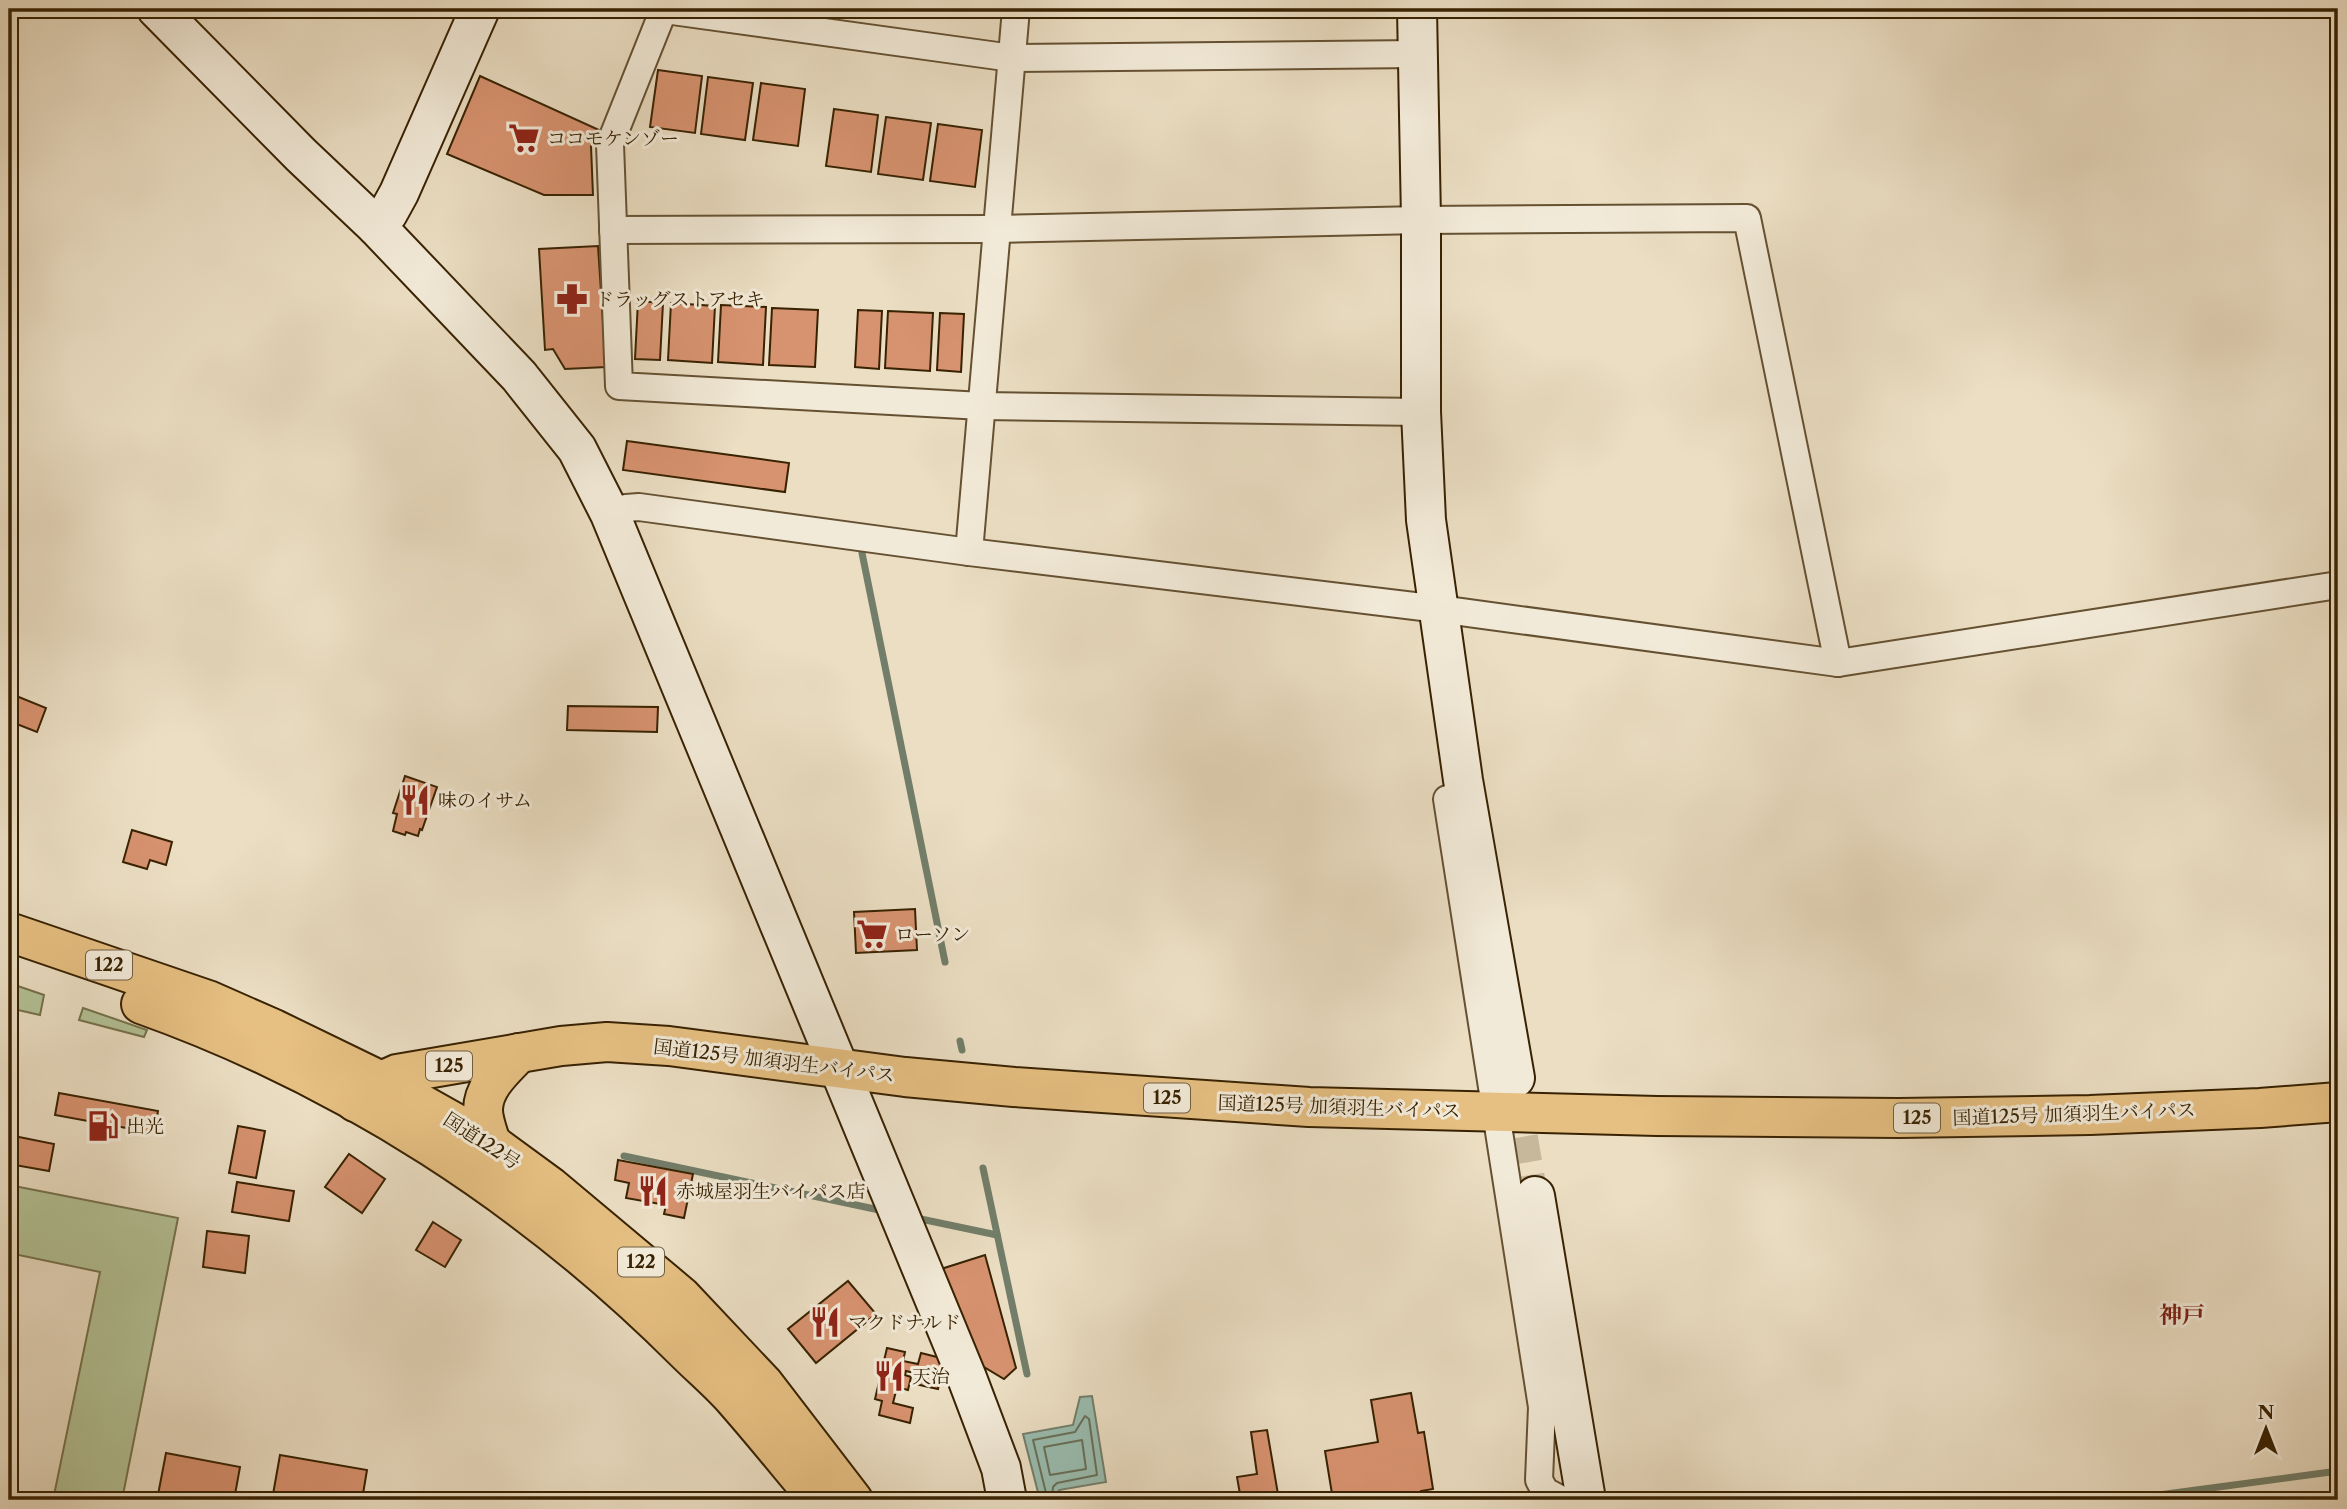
<svg xmlns="http://www.w3.org/2000/svg" width="2347" height="1509" font-family="'Libre Caslon Text','Noto Serif JP',serif">
	<style>
		.green { fill: #b3c296; stroke: #76724c; stroke-width: 2 }
		.water { fill: #99bcaf; stroke: #727e6a; stroke-width: 2 }
		.lines { fill: none; stroke-linecap: round; stroke-linejoin: round }
		.shore { stroke: #686f58; stroke-width: 2 }
		.stream { stroke: #727e6a; stroke-width: 7 }
		.building { fill: #d7926f; stroke: #382202; stroke-width: 2 }
		.street-tunnel { stroke: #c7b89c; stroke-width: 26; stroke-dasharray: 26 13; stroke-linecap: butt }
		.street-casing { stroke: #655132; stroke-width: 30 }
		.secondary-casing { stroke: #382202; stroke-width: 42 }
		.highway-casing { stroke: #382202; stroke-width: 42 }
		.street { stroke: #f2ead8; stroke-width: 26 }
		.secondary { stroke: #f2ead8; stroke-width: 38 }
		.highway { stroke: #e6bf82; stroke-width: 38 }
		.labels { text-anchor: middle; dominant-baseline: central; stroke-width: 6; stroke-linejoin: round; paint-order: stroke }
		.shield { fill: #f2ead8; stroke: #705e42; stroke-width: 2 }
		.shield-label { font-size: 18px; font-weight: bold; fill: #382202 }
		.poi-label { font-size: 19px; fill: #382202; stroke: #f2ead8; text-anchor: start }
		.street-label { font-size: 19px; fill: #382202; stroke: #f2ead8 }
		.quarter-label { font-size: 23px; font-weight: bold; fill: #7a1f14; stroke: #f2ead8 }
	</style>
	<rect width="100%" height="100%" fill="#ebdec3"/>
	<filter id="stains"><feTurbulence type="fractalNoise" baseFrequency=".00286" numOctaves="4"/><feColorMatrix values="0 0 0 0 .2 0 0 0 0 .09 0 0 0 0 .02 0 0 0 .5 -.17"/></filter>
	<radialGradient id="worn" r=".72"><stop offset=".6" stop-color="#630" stop-opacity="0"/><stop offset="1" stop-color="#630" stop-opacity=".3"/></radialGradient>
	<g class="green">
		<path d="M9 983 44 995 40 1015 9 1008Z"/>
		<path d="M83 1008 147 1030 144 1037 79 1020Z"/>
		<path d="M9 1185 178 1218 122 1500H53L100 1272 9 1253Z"/>
	</g>
	<path class="water" d="M1092 1396 1106 1482 1059 1490 1060 1500H1040L1023 1434 1073 1425 1080 1397Z"/>
	<g class="lines">
		<g class="shore">
			<path d="M1085 1416 1089 1419 1097 1475 1057 1483 1053 1487 1052 1496 1047 1497 1033 1440 1075 1432Z"/>
			<path d="M1082 1440 1086 1469 1050 1475 1044 1447Z"/>
		</g>
		<g class="stream">
			<path d="M862 553 945 962"/>
			<path d="M960 1041 962 1050"/>
			<path d="M624 1156 884 1211"/>
			<path d="M983 1168 1027 1374"/>
			<path d="M916 1218 997 1235"/>
			<path d="M2121 1500 2338 1471"/>
		</g>
	</g>
	<g class="building">
		<path d="M658 70 702 76 695 133 650 127Z"/>
		<path d="M480 76 599 130 591 146 593 195H544L447 154Z"/>
		<path d="M708 77 753 83 745 140 701 134Z"/>
		<path d="M761 83 805 89 798 146 753 140Z"/>
		<path d="M834 109 878 115 871 172 826 166Z"/>
		<path d="M886 117 931 123 923 180 878 174Z"/>
		<path d="M938 124 982 130 975 187 930 181Z"/>
		<path d="M598 246 606 367 565 369 553 349 545 350 539 249Z"/>
		<path d="M638 301 663 303 660 360 635 359Z"/>
		<path d="M671 303 715 306 712 363 668 360Z"/>
		<path d="M721 305 766 307 763 365 718 362Z"/>
		<path d="M772 308 818 310 815 367 769 365Z"/>
		<path d="M858 310 882 311 879 369 855 367Z"/>
		<path d="M888 311 933 313 930 371 885 368Z"/>
		<path d="M940 313 964 314 961 372 937 370Z"/>
		<path d="M627 441 789 463 785 492 623 470Z"/>
		<path d="M9 693 46 708 37 732 9 721Z"/>
		<path d="M568 706 658 707 657 732 567 730Z"/>
		<path d="M405 776 437 787 422 830 420 829 418 836 406 832 405 835 393 831 397 814 393 813Z"/>
		<path d="M132 830 172 842 166 865 150 860 147 869 123 862Z"/>
		<path d="M915 909 917 950 856 953 854 912Z"/>
		<path d="M59 1093 158 1111 154 1133 55 1115Z"/>
		<path d="M238 1126 265 1131 256 1178 229 1173Z"/>
		<path d="M9 1135 54 1144 49 1171 9 1164Z"/>
		<path d="M349 1154 385 1179 362 1213 325 1187Z"/>
		<path d="M618 1160 693 1174 684 1218 664 1214 666 1205 626 1198 629 1183 615 1180Z"/>
		<path d="M237 1182 294 1191 289 1221 232 1212Z"/>
		<path d="M433 1222 461 1240 445 1267 416 1250Z"/>
		<path d="M207 1231 249 1236 245 1273 203 1267Z"/>
		<path d="M985 1255 1016 1368 1004 1379 974 1361 938 1270Z"/>
		<path d="M848 1281 876 1314 816 1363 788 1329Z"/>
		<path d="M887 1348 905 1352 903 1361 918 1364 921 1353 945 1359 938 1389 915 1384 918 1374 906 1371 905 1375 911 1377 908 1390 897 1387 893 1403 913 1408 910 1423 879 1415 882 1401 875 1399Z"/>
		<path d="M1411 1393 1418 1433 1424 1432 1433 1489 1421 1491 1423 1500H1333L1325 1451 1378 1442 1371 1400Z"/>
		<path d="M1267 1430 1279 1500H1241L1237 1477 1257 1474 1251 1432Z"/>
		<path d="M166 1453 240 1467 234 1500H157Z"/>
		<path d="M280 1455 367 1470 362 1500H272Z"/>
	</g>
	<g class="lines">
		<path class="street-tunnel" d="M1518 1098 1535 1196"/>
		<defs>
			<g id="street">
				<path d="M658 9 1012 58 1418 54"/>
				<path d="M664 9 610 144 619 386 982 406 1421 412"/>
				<path d="M613 230 997 229 1421 220 1747 218 1838 663"/>
				<path d="M610 514 626 508 639 507 969 552 1439 609 1838 663 2338 585"/>
				<path d="M969 552 1016 9"/>
				<path d="M1447 799 1542 1407 1539 1480 1545 1491 1562 1500"/>
			</g>
			<g id="secondary">
				<path d="M157 9 301 155 376 226 519 376 577 449 610 514 967 1378 1001 1468 1007 1500"/>
				<path d="M1417 9 1421 220V412L1426 520 1463 780 1515 1078"/>
				<path d="M376 226 388 213 399 193 480 9"/>
				<path d="M1535 1196 1586 1500"/>
			</g>
			<g id="highway">
				<path d="M9 932 208 1000 274 1029 379 1080 491 1143 551 1187 681 1296 764 1384 853 1500"/>
				<path d="M141 1004C344 1076 532 1198 685 1351 701 1367 719 1382 734 1399 763 1432 791 1467 819 1500"/>
				<path d="M355 1102 370 1086 397 1074 561 1046 607 1042 669 1046 905 1077 1014 1087 1309 1107 1657 1116 1899 1118 2090 1115 2260 1108 2338 1102"/>
				<path d="M491 1143C488 1133 483 1120 483 1110 483 1086 505 1068 519 1053"/>
			</g>
		</defs>
		<use href="#street" class="street-casing"/>
		<use href="#secondary" class="secondary-casing"/>
		<use href="#highway" class="highway-casing"/>
		<use href="#street" class="street"/>
		<use href="#secondary" class="secondary"/>
		<use href="#highway" class="highway"/>
	</g>
	<defs>
		<symbol id="supermarket-bare" viewBox="-9 -9 18 18"><path d="M-6-5.5h2.5l.6 2H6L4.5 2H-2.5L-4.4-4H-6ZM-1.5 3.2a1.3 1.3 0 1 0 .1 0ZM3 3.2a1.3 1.3 0 1 0 .1 0Z" fill="#8f2418" stroke="#f2ead8" stroke-width="2.5" paint-order="stroke"/></symbol>
		<symbol id="pharmacy-bare" viewBox="-9 -9 18 18"><path d="M-2-6h4v4h4v4h-4v4h-4v-4h-4v-4h4Z" fill="#8f2418" stroke="#f2ead8" stroke-width="2.5" paint-order="stroke"/></symbol>
		<symbol id="restaurant-bare" viewBox="-9 -9 18 18"><path d="M-5-6h1v4h1v-4h1v4h1v-4h1v5L-1.5 .5V6h-2V.5L-5-1ZM5-6V6H3V1.5H1.5Q1.5-4 5-6Z" fill="#8f2418" stroke="#f2ead8" stroke-width="2.5" paint-order="stroke"/></symbol>
		<symbol id="fuel-bare" viewBox="-9 -9 18 18"><path d="M-5.5-6h7V0h2V4h1.3V-2.5L3-4.5l.8-.8L6-3V5H2.5V1h-1V6h-7ZM-4.2-4.7v3.2H.2V-4.7Z" fill="#8f2418" stroke="#f2ead8" stroke-width="2.5" paint-order="stroke"/></symbol>
	</defs>
	<g fill-rule="evenodd">
		<use href="#supermarket-bare" x="502" y="116" width="44" height="44"/>
		<use href="#pharmacy-bare" x="550" y="277" width="44" height="44"/>
		<use href="#restaurant-bare" x="393" y="778" width="44" height="44"/>
		<use href="#supermarket-bare" x="850" y="912" width="44" height="44"/>
		<use href="#fuel-bare" x="81" y="1104" width="44" height="44"/>
		<use href="#restaurant-bare" x="631" y="1169" width="44" height="44"/>
		<use href="#restaurant-bare" x="803" y="1300" width="44" height="44"/>
		<use href="#restaurant-bare" x="867" y="1354" width="44" height="44"/>
	</g>
	<g class="labels">
		<g class="shield">
			<rect x="86" y="950.5" width="46" height="29" rx="5"/>
			<rect x="426" y="1051.5" width="46" height="29" rx="5"/>
			<rect x="1144" y="1083.5" width="46" height="29" rx="5"/>
			<rect x="1894" y="1103.5" width="46" height="29" rx="5"/>
			<rect x="618" y="1247.5" width="46" height="29" rx="5"/>
		</g>
		<g class="shield-label">
			<text x="109" y="965">122</text>
			<text x="449" y="1066">125</text>
			<text x="1167" y="1098">125</text>
			<text x="1917" y="1118">125</text>
			<text x="641" y="1262">122</text>
		</g>
		<g class="poi-label">
			<text x="547" y="138">ココモケンゾー</text>
			<text x="595" y="299">ドラッグストアセキ</text>
			<text x="438" y="800">味のイサム</text>
			<text x="895" y="934">ローソン</text>
			<text x="126" y="1126">出光</text>
			<text x="676" y="1191">赤城屋羽生バイパス店</text>
			<text x="848" y="1322">マクドナルド</text>
			<text x="912" y="1376">天治</text>
		</g>
		<g class="street-label">
			<text transform="translate(774 1061) rotate(7)">国道125号 加須羽生バイパス</text>
			<text transform="translate(1339 1107) rotate(2)">国道125号 加須羽生バイパス</text>
			<text transform="translate(2074 1114) rotate(-2)">国道125号 加須羽生バイパス</text>
			<text transform="translate(482 1141) rotate(33)">国道122号</text>
		</g>
		<g class="quarter-label">
			<text x="2182" y="1315">神戸</text>
		</g>
	</g>
	<rect width="2347" height="1509" fill="none" stroke="#ebdec3" stroke-width="35"/>
	<rect x="10" y="10" width="2326" height="1488" fill="none" stroke="#382202" stroke-width="3.5"/>
	<rect x="18" y="18" width="2312" height="1474" fill="none" stroke="#382202" stroke-width="2"/>
	<g transform="translate(2266 1429)" stroke="#f2ead8" stroke-width="5" paint-order="stroke">
	<path d="M0-5L12 26L0 18L-12 26Z" fill="#382202"/>
	<text y="-10" font-size="19" font-weight="bold" text-anchor="middle" fill="#382202">N</text>
	</g>
	<rect width="100%" height="100%" filter="url(#stains)"/>
	<rect width="100%" height="100%" fill="url(#worn)"/>
</svg>
